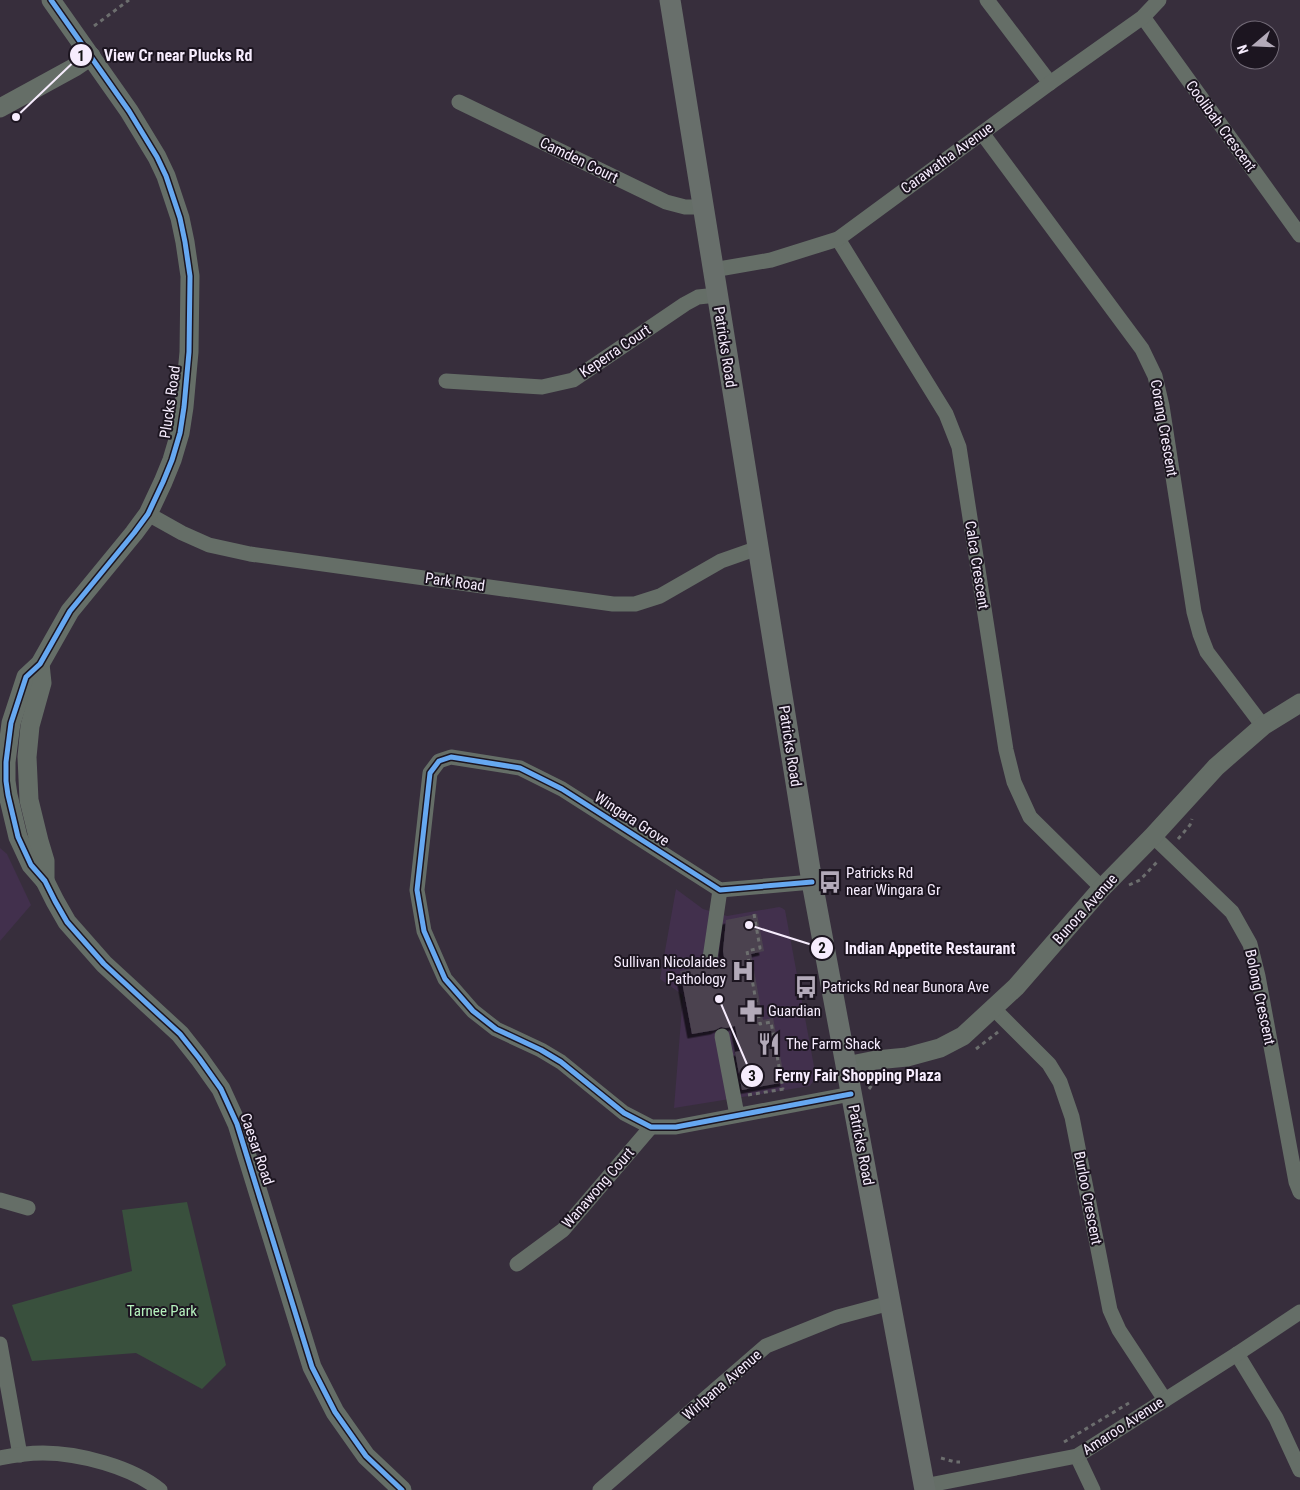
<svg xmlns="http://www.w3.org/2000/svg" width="1300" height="1490" font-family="'Roboto Condensed',sans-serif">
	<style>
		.built { fill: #42304d }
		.park { fill: #39503d }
		.building { fill: #4b4350; filter: url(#shadow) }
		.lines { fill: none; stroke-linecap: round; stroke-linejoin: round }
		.path { stroke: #6c6e6e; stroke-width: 3; stroke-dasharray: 4 4; stroke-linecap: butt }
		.minor { stroke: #656e67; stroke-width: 15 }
		.tertiary { stroke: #656e67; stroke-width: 19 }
		.secondary { stroke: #686f6b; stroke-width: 21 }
		.cycleway-casing { stroke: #1c1520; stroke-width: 8 }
		.cycleway { stroke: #66a8f1; stroke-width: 5 }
		.labels { text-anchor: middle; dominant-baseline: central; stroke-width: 4; stroke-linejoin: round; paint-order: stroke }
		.street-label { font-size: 15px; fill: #f6ecfd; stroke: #1c1520 }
		.poi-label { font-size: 15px; fill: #f6ecfd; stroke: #1c1520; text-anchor: start }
		.park-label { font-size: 15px; fill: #b5f1bd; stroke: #1c1520 }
		.leader { fill: none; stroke: #f6ecfd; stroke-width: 2 }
		.callout-dot { fill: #f6ecfd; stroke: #1c1520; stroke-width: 2 }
		.mark-label { font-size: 15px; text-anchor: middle; font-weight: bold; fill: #111 }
		.callout-label { font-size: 16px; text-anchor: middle; font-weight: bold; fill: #f6ecfd; stroke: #1c1520; stroke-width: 4; stroke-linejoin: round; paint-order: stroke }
	</style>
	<defs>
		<filter id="shadow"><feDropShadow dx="-4.5" dy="4.5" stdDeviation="0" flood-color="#0009"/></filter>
	</defs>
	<rect width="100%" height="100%" fill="#372e3c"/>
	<g class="built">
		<path d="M0 848 7 854 31 905 0 941Z"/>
		<path d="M676 889 703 909 727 916 779 907 782 908 785 910 816 1077 810 1086 674 1108 683 995 660 979Z"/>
	</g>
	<path class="park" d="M187 1202 226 1365 202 1389 136 1353 32 1361 12 1305 132 1271 122 1210Z"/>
	<path class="building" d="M757 914 764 951 751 954 763 1020 773 1018 785 1082 742 1090 735 1052 740 1051 735 1026 726 1028 721 1027 715 1030 692 1034 680 971 706 966 713 967 717 964 725 963 723 951 726 920Z"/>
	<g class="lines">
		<g class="path">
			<path d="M94 26 129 0"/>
			<path d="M1178 839 1190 825 1192 819"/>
			<path d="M1129 885 1140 880 1158 861"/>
			<path d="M754 914 760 948 747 951 760 1024 771 1022 783 1089"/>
			<path d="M976 1049 998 1032"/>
			<path d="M869 1089 877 1078"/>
			<path d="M748 1095 784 1089"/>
			<path d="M1064 1442 1129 1403"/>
			<path d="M941 1458 955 1462H960"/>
		</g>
		<g class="minor">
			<path d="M987 0 1050 83"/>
			<path d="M1143 17 1300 235"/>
			<path d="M459 102 666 202 685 207H704"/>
			<path d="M982 133 1142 349 1155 376 1162 406 1194 612 1200 634 1207 652 1263 726"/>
			<path d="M838 239 946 414 959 447 1006 750 1014 782 1030 817 1102 888"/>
			<path d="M713 270 771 260 838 239 1050 83 1143 17 1159 0"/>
			<path d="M446 381 542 387 573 380 685 304 698 297 717 295"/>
			<path d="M148 514 182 533 209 545 250 554 613 604H635L660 596 721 561 758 548"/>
			<path d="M1153 836 1232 912 1250 944 1258 976 1296 1182 1300 1192"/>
			<path d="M812 882 720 890 562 789 520 768 451 757 439 761 430 773 417 890 424 931 445 979 473 1011 496 1029 541 1050 561 1062 624 1113 651 1127H676L851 1094"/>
			<path d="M710 958 720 890"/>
			<path d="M993 1008 1049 1064 1060 1082 1072 1117 1110 1310 1119 1330 1165 1400"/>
			<path d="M722 1036 737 1115"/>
			<path d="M0 1200 28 1208"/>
			<path d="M517 1264 563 1230 651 1127"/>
			<path d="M0 1344 20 1455"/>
			<path d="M1237 1354 1276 1418 1300 1470"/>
			<path d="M1077 1456 1093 1490"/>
			<path d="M0 1458C14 1455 28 1453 43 1453 79 1453 132 1467 160 1490"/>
			<path d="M924 1486 1077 1456 1237 1354 1300 1312"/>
			<path d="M600 1490 766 1346 838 1317 890 1303"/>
		</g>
		<g class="tertiary">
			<path d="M51 0 129 111 157 157 166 176 180 218 185 242 190 276 189 352 184 407 180 433 172 460 163 482 148 514 134 533 70 611 40 664 26 677 11 723 6 762V781L8 795 18 837 31 865 45 881 55 901 67 922 104 964 180 1034 199 1058 221 1089 237 1124 312 1367 335 1412 366 1456 402 1490"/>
			<path d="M0 108 75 67 91 56"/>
			<path d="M40 664 42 683 30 726 27 757 29 800 39 841 45 861V881"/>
			<path d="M846 1066 876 1060 907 1057 940 1048 963 1036 1016 987 1102 888 1153 836 1216 767 1263 726 1300 703"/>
		</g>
		<path class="secondary" d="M670 0 812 882 925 1490"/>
		<defs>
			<g id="cycleway">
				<path d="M51 0 129 111 157 157 166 176 180 218 185 242 190 276 189 352 184 407 180 433 172 460 163 482 148 514 134 533 70 611 40 664 26 677 11 723 6 762V781L8 795 18 837 31 865 45 881 55 901 67 922 104 964 180 1034 199 1058 221 1089 237 1124 312 1367 335 1412 366 1456 402 1490"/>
				<path d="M812 882 720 890 562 789 520 768 451 757 439 761 430 773 417 890 424 931 445 979 473 1011 496 1029 541 1050 561 1062 624 1113 651 1127H676L851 1094"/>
			</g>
		</defs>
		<use href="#cycleway" class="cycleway-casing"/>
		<use href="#cycleway" class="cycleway"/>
	</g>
	<defs>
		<symbol id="bus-bare" viewBox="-9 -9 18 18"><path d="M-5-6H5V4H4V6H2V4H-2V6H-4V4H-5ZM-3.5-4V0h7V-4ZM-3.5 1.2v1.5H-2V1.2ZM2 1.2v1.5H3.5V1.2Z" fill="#b3aab9" stroke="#1c1520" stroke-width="2.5" paint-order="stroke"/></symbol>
		<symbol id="hospital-bare" viewBox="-9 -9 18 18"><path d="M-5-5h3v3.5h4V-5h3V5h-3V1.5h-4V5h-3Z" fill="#b3aab9" stroke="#1c1520" stroke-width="2.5" paint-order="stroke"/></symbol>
		<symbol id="pharmacy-bare" viewBox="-9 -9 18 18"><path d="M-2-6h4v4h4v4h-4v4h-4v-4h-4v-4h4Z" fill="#b3aab9" stroke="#1c1520" stroke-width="2.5" paint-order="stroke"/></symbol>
		<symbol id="restaurant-bare" viewBox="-9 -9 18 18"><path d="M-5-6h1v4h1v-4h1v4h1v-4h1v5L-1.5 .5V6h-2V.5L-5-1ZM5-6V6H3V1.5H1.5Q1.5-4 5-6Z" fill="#b3aab9" stroke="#1c1520" stroke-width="2.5" paint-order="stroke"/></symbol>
	</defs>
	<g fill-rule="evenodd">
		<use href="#bus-bare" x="814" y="866" width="32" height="32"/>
		<use href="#hospital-bare" x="727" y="955" width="32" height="32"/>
		<use href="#bus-bare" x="790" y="971" width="32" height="32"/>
		<use href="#pharmacy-bare" x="735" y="995" width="32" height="32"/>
		<use href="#restaurant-bare" x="753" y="1028" width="32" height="32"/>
	</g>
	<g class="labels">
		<g class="street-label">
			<text transform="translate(1221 126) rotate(54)">Coolibah Crescent</text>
			<text transform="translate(947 158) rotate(-36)">Carawatha Avenue</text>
			<text transform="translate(579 160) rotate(26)">Camden Court</text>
			<text transform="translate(725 347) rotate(81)">Patricks Road</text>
			<text transform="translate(615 351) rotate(-34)">Keperra Court</text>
			<text transform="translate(170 402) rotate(-82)">Plucks Road</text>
			<text transform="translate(1164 428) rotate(80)">Corang Crescent</text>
			<text transform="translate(977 565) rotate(81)">Calca Crescent</text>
			<text transform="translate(455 582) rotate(8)">Park Road</text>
			<text transform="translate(790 746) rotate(81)">Patricks Road</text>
			<text transform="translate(632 819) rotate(33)">Wingara Grove</text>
			<text transform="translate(1085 909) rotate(-48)">Bunora Avenue</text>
			<text transform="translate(1260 997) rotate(78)">Bolong Crescent</text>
			<text transform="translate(861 1145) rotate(79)">Patricks Road</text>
			<text transform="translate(257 1149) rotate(71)">Caesar Road</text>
			<text transform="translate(598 1188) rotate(-49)">Wanawong Court</text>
			<text transform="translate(1088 1198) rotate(79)">Burloo Crescent</text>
			<text transform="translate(722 1385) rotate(-41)">Wirlpana Avenue</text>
			<text transform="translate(1123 1426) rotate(-33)">Amaroo Avenue</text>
		</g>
		<g class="poi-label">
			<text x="846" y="873">Patricks Rd<tspan x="846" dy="17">near Wingara Gr</tspan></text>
			<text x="726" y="962" text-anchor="end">Sullivan Nicolaides<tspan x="726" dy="17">Pathology</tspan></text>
			<text x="822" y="987">Patricks Rd near Bunora Ave</text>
			<text x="768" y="1011">Guardian</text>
			<text x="786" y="1044">The Farm Shack</text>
		</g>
		<g class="park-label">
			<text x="162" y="1311">Tarnee Park</text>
		</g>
	</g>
	<path class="leader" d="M16 117L81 55M749 925L822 948M719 999L752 1076"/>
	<g class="callout-dot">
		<circle cx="16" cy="117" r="5"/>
		<circle cx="749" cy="925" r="5"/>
		<circle cx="719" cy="999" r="5"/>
		<circle cx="81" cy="55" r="12"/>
		<circle cx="822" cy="948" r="12"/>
		<circle cx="752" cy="1076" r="12"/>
	</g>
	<g class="mark-label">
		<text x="81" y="61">1</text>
		<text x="822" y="953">2</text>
		<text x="752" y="1081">3</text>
	</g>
	<g class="callout-label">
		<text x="178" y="61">View Cr near Plucks Rd</text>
		<text x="930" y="954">Indian Appetite Restaurant</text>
		<text x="858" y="1081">Ferny Fair Shopping Plaza</text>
	</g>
	<g transform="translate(1255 45) rotate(251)"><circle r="24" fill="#1c1520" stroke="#736b78"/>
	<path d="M0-4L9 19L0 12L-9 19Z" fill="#b3aab9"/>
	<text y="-8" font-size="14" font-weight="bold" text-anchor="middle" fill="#f6ecfd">N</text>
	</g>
</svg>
